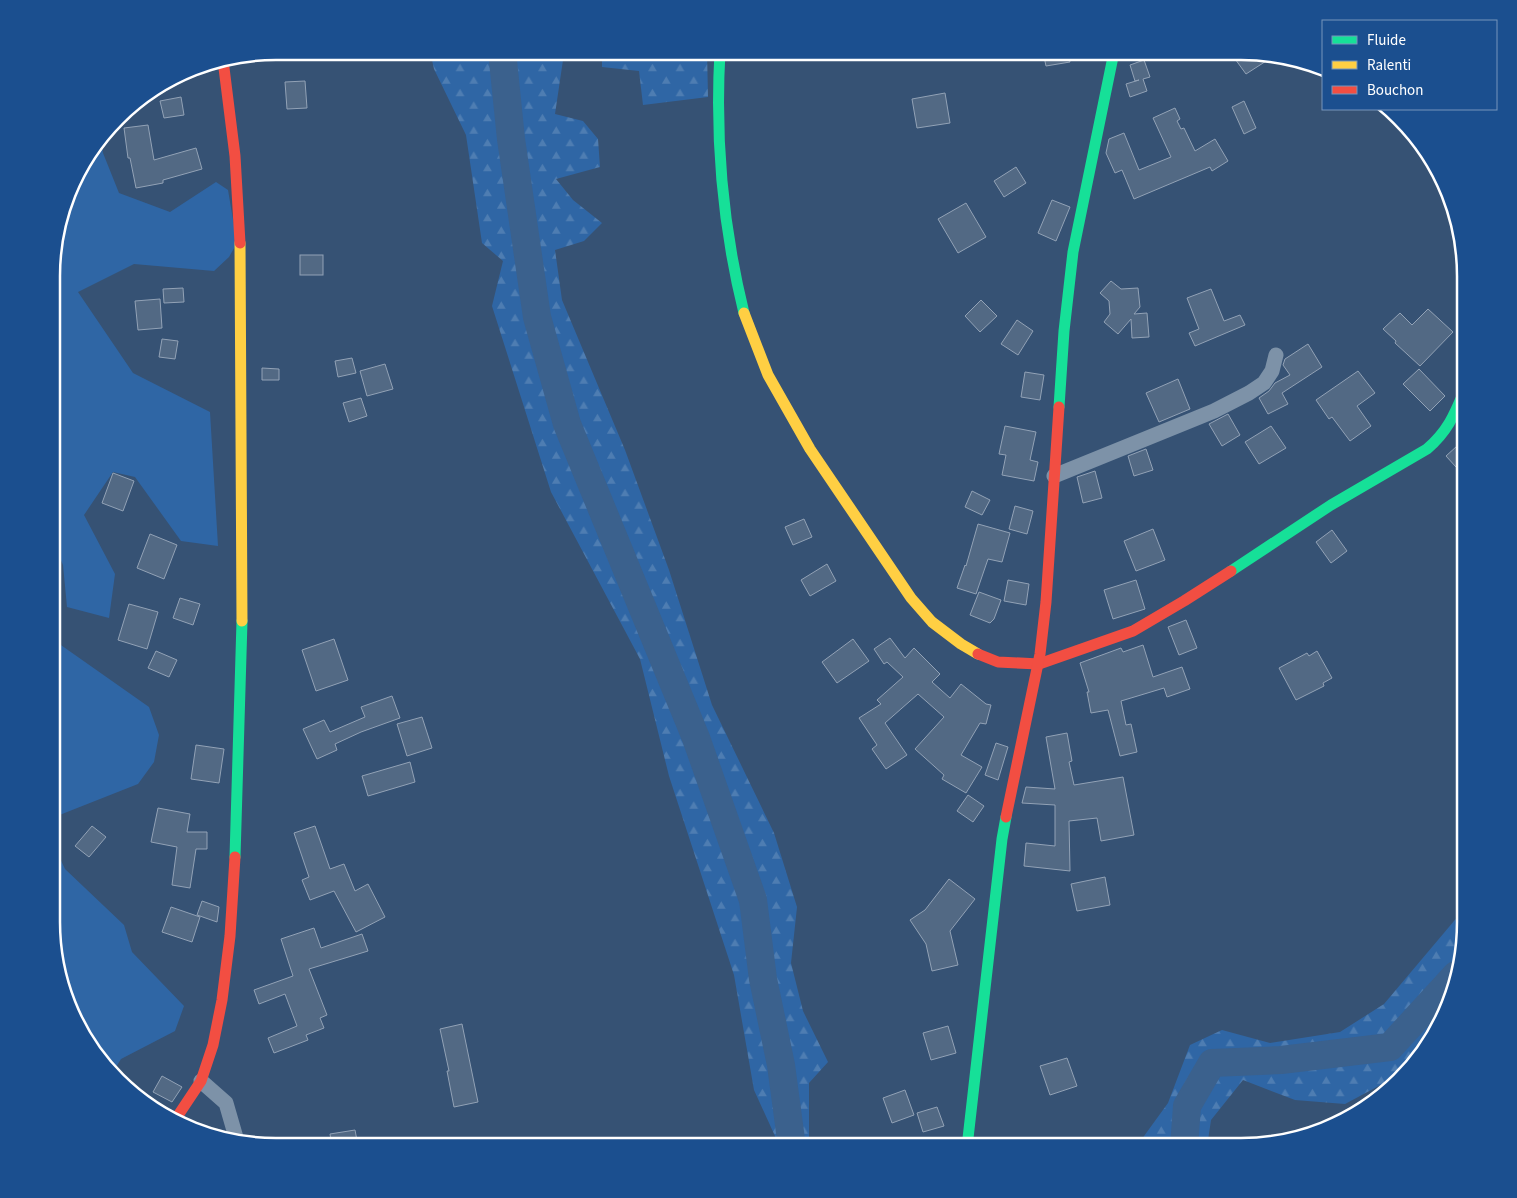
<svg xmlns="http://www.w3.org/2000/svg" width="1517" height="1198" font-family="'Source Sans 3',sans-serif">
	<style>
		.grass { fill: #2f66a5 }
		.forest { fill: url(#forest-firs) }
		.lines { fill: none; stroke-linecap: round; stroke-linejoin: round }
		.river { stroke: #3b618d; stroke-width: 28 }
		.building { fill: #526984; stroke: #92a2b6 }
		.street { stroke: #7d92a8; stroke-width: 15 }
		.fast { stroke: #16e098; stroke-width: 11 }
		.slow { stroke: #ffcf43; stroke-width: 11 }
		.jam { stroke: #f24e42; stroke-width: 11 }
		.rim { fill: none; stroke: #fff; stroke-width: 2.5 }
	</style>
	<defs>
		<pattern id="forest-firs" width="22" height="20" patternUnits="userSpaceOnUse" patternTransform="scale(1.25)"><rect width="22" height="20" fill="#2f66a5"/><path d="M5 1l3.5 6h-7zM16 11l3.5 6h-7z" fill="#4e7db2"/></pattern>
	</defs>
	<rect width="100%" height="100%" fill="#365274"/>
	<g class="grass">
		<path d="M101 140 103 153 119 193 170 212 216 182 228 190 237 243 229 257 214 271 134 264 78 292 133 373 210 412 218 546 181 541 135 477 113 472 84 515 115 574 109 618 67 607 63 565 53 542V246L81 164Z"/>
		<path d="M58 643 149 707 159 735 154 762 138 784 57 816 53 844 65 869 124 925 132 952 184 1006 175 1031 121 1059 113 1072 74 1021 52 937V785L56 776 52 756V644Z"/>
	</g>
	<g class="forest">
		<path d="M430 51H568L563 60 555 114 583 121 598 139 600 167 556 179 573 200 602 223 584 241 555 250 562 300 625 450 669 570 712 705 774 833 797 907 791 963 803 1011 828 1062 809 1083V1147H780L754 1090 734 975 669 776 640 659 551 492 492 306 503 261 482 243 466 135 434 69Z"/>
		<path d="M602 51H707L708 97 643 105 639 71 602 67Z"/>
		<path d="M1465 908V937L1449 1009 1410 1071 1398 1079 1388 1081 1345 1104 1295 1100 1243 1080 1211 1120 1207 1147H1140L1139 1143 1168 1103 1190 1045 1222 1030 1270 1043 1340 1032 1384 1004Z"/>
	</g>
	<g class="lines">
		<g class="river">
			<path d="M502 51 511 139 537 317 567 424 696 738 753 900 763 979 781 1065 792 1147"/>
			<path d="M1184 1147 1187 1106 1212 1063 1281 1060 1390 1047 1456 975"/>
		</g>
	</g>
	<g class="building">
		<path d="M1043 52H1068L1070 62 1046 66Z"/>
		<path d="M1230 52H1256L1274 56 1246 74Z"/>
		<path d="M1144 60 1150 77 1143 79 1147 91 1130 97 1126 84 1139 80 1135 81 1130 65Z"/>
		<path d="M305 81 307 108 287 109 285 82Z"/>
		<path d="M945 93 950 123 917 128 912 99Z"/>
		<path d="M181 97 184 115 164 118 160 101Z"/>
		<path d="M1244 101 1256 128 1244 134 1232 107Z"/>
		<path d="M1175 108 1180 119 1177 121 1181 129 1184 128 1195 151 1215 139 1228 161 1212 171 1210 167 1134 199 1122 170 1115 173 1106 153 1109 139 1124 133 1139 170 1171 157 1153 118Z"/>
		<path d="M148 125 154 160 196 148 202 169 163 180V183L136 188 130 158H128L124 128Z"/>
		<path d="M1016 167 1026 183 1004 197 994 181Z"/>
		<path d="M1052 200 1070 207 1056 241 1038 233Z"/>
		<path d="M966 203 986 237 958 253 938 219Z"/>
		<rect x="300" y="255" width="23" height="20"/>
		<path d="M1111 281 1121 289 1138 288 1140 307 1134 314 1147 313 1149 337 1132 338 1131 319 1118 334 1104 322 1110 314 1109 301 1100 293Z"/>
		<path d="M183 288 184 302 164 303 163 289Z"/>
		<path d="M1211 289 1224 321 1240 315 1245 325 1195 346 1189 333 1199 329 1187 298Z"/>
		<path d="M160 299 162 328 138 330 135 301Z"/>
		<path d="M981 300 997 316 980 332 965 316Z"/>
		<path d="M1428 309 1453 332 1420 366 1395 343 1396 341 1383 329 1400 313 1412 325Z"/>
		<path d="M1017 320 1033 331 1018 355 1001 344Z"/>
		<path d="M162 339 178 341 175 359 159 357Z"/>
		<path d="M1308 344 1322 367 1282 393 1288 404 1268 414 1259 398 1269 391 1275 383 1290 375 1283 365 1285 359Z"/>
		<path d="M352 358 356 373 338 377 335 361Z"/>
		<path d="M385 364 393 389 367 396 360 371Z"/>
		<path d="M262 368 279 369V380H262Z"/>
		<path d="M1419 369 1445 396 1430 411 1403 384Z"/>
		<path d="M1358 371 1375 393 1357 406 1371 426 1350 441 1332 417 1329 419 1316 400Z"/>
		<path d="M1025 372 1044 375 1040 400 1021 397Z"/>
		<path d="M1178 379 1190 409 1159 422 1146 393Z"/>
		<path d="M361 398 367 416 349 422 343 403Z"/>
		<path d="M1228 414 1240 435 1222 446 1209 424Z"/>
		<path d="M1005 426 1036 432 1030 460 1038 462 1034 481 1002 475 1006 455 999 454Z"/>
		<path d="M1271 426 1286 448 1259 464 1245 442Z"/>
		<path d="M1457 446 1466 456V478L1446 456Z"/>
		<path d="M1146 449 1153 470 1134 476 1128 456Z"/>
		<path d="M1095 471 1102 498 1083 503 1077 477Z"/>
		<path d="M113 473 134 481 123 511 102 503Z"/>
		<path d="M972 491 990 500 982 515 965 507Z"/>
		<path d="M1015 506 1033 511 1027 534 1009 529Z"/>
		<path d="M804 519 812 537 793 545 785 527Z"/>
		<path d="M978 524 1010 533 1002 562 988 559 976 594 957 588 965 565 966 566Z"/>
		<path d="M1153 529 1165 560 1136 571 1124 541Z"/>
		<path d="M1332 530 1347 551 1331 563 1316 542Z"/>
		<path d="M150 534 177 545 164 579 137 568Z"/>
		<path d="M827 564 836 581 810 596 801 580Z"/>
		<path d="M1008 580 1029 584 1026 605 1004 601Z"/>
		<path d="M1136 580 1145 609 1113 619 1104 590Z"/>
		<path d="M979 592 1001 600 994 619 990 623 970 615Z"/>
		<path d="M180 598 200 604 193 625 173 618Z"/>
		<path d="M129 604 158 612 147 649 118 640Z"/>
		<path d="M1186 620 1197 648 1179 655 1168 627Z"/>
		<path d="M890 638 905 658 914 648 940 674 932 682 950 698 961 684 986 704 991 705 986 724 980 723 961 755 982 767 966 793 942 779 944 775 915 749 944 717 918 694 885 723 907 755 886 769 872 749 877 745 859 718 881 704 877 700 903 677 887 662 884 664 874 649Z"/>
		<path d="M334 639 348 680 316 691 302 650Z"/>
		<path d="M853 639 869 661 837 683 822 662Z"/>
		<path d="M1143 645 1153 677 1182 667 1190 689 1167 697 1164 688 1121 701 1126 725 1131 724 1137 752 1120 756 1108 710 1091 713 1087 692H1089L1080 663 1121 648 1123 652Z"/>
		<path d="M156 651 177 660 169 677 148 668Z"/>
		<path d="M1317 651 1332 678 1323 683 1324 686 1296 700 1279 668 1307 653 1309 656Z"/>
		<path d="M392 696 400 718 361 732 335 744 337 750 317 759 303 729 324 720 330 732 365 717 361 707Z"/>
		<path d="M422 717 432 748 407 756 397 724Z"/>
		<path d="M1067 733 1072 761 1069 762 1074 785 1123 777 1134 835 1101 841 1097 818 1069 821 1070 871 1024 866 1026 843 1055 846V805L1022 803 1026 787 1055 789 1046 737Z"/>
		<path d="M996 743 1008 747 998 780 985 775Z"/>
		<path d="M196 745 224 749 219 783 191 779Z"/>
		<path d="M410 762 415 782 368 796 362 776Z"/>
		<path d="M968 795 984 806 973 822 957 811Z"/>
		<path d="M158 808 190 814 187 832H207V849H196L190 888 172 885 177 847 151 842Z"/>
		<path d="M92 826 106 837 89 857 75 846Z"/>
		<path d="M315 826 330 869 344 864 355 891 368 884 385 917 356 932 334 891 310 900 302 880 309 877 294 833Z"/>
		<path d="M1105 877 1110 905 1077 911 1071 884Z"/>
		<path d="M949 879 975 899 950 931 958 965 932 971 926 944 910 920 925 910Z"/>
		<path d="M202 901 219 907 217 922 197 915Z"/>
		<path d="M171 907 200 917 192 942 162 932Z"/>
		<path d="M314 928 321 948 362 934 368 951 309 969 327 1015 320 1018 324 1028 306 1035 308 1040 274 1053 268 1038 297 1026 285 994 259 1004 254 990 293 976 281 939Z"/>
		<path d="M462 1024 478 1102 454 1107 447 1071H449L440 1029Z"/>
		<path d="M948 1026 956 1053 931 1060 923 1033Z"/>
		<path d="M1067 1058 1077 1086 1050 1095 1040 1066Z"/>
		<path d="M162 1076 182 1087 172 1102 153 1092Z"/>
		<path d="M905 1090 914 1115 892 1123 883 1098Z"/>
		<path d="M937 1107 944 1126 923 1132 917 1113Z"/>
		<path d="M355 1130 358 1146H332L330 1134Z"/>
	</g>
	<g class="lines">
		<g class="street">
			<path d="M1054 476 1214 411 1249 393 1264 383 1272 371 1276 355"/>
			<path d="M201 1081 226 1103 237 1141"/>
		</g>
		<g class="fast">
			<path d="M720 51C715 139 723 228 744 313"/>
			<path d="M1059 407 1064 331 1073 252 1114 52"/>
			<path d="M1231 571 1331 505 1427 449C1449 430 1455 413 1466 387"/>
			<path d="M235 857 242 621"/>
			<path d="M967 1147 1002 839 1006 817"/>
		</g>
		<g class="slow">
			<path d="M240 243 242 621"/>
			<path d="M744 313 768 375 810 449 911 598 932 622 961 644 978 654"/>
		</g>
		<g class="jam">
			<path d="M223 60 235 156 240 243"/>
			<path d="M978 654 998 662 1039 664 1133 631 1184 601 1231 571"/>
			<path d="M1006 817 1040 654 1046 602 1059 407"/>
			<path d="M175 1120 201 1081 213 1045 222 1000 230 936 235 857"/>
		</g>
	</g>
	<path d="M0 0H1517V1198H0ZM276 60H1241A216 216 0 0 1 1457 276V922A216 216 0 0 1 1241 1138H276A216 216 0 0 1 60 922V276A216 216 0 0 1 276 60Z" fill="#1b4f8f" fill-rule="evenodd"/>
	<path class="rim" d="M276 60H1241A216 216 0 0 1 1457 276V922A216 216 0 0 1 1241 1138H276A216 216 0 0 1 60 922V276A216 216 0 0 1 276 60Z"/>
	<rect x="1322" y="20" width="175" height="90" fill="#1b4f8f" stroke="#7695bc"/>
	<rect x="1332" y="36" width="25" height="8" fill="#16e098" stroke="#7695bc"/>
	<text x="1367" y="45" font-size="15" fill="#ffffff">Fluide</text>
	<rect x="1332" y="61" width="25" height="8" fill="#ffcf43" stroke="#7695bc"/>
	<text x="1367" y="70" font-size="15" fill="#ffffff">Ralenti</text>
	<rect x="1332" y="86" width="25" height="8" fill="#f24e42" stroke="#7695bc"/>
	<text x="1367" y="95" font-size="15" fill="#ffffff">Bouchon</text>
</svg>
